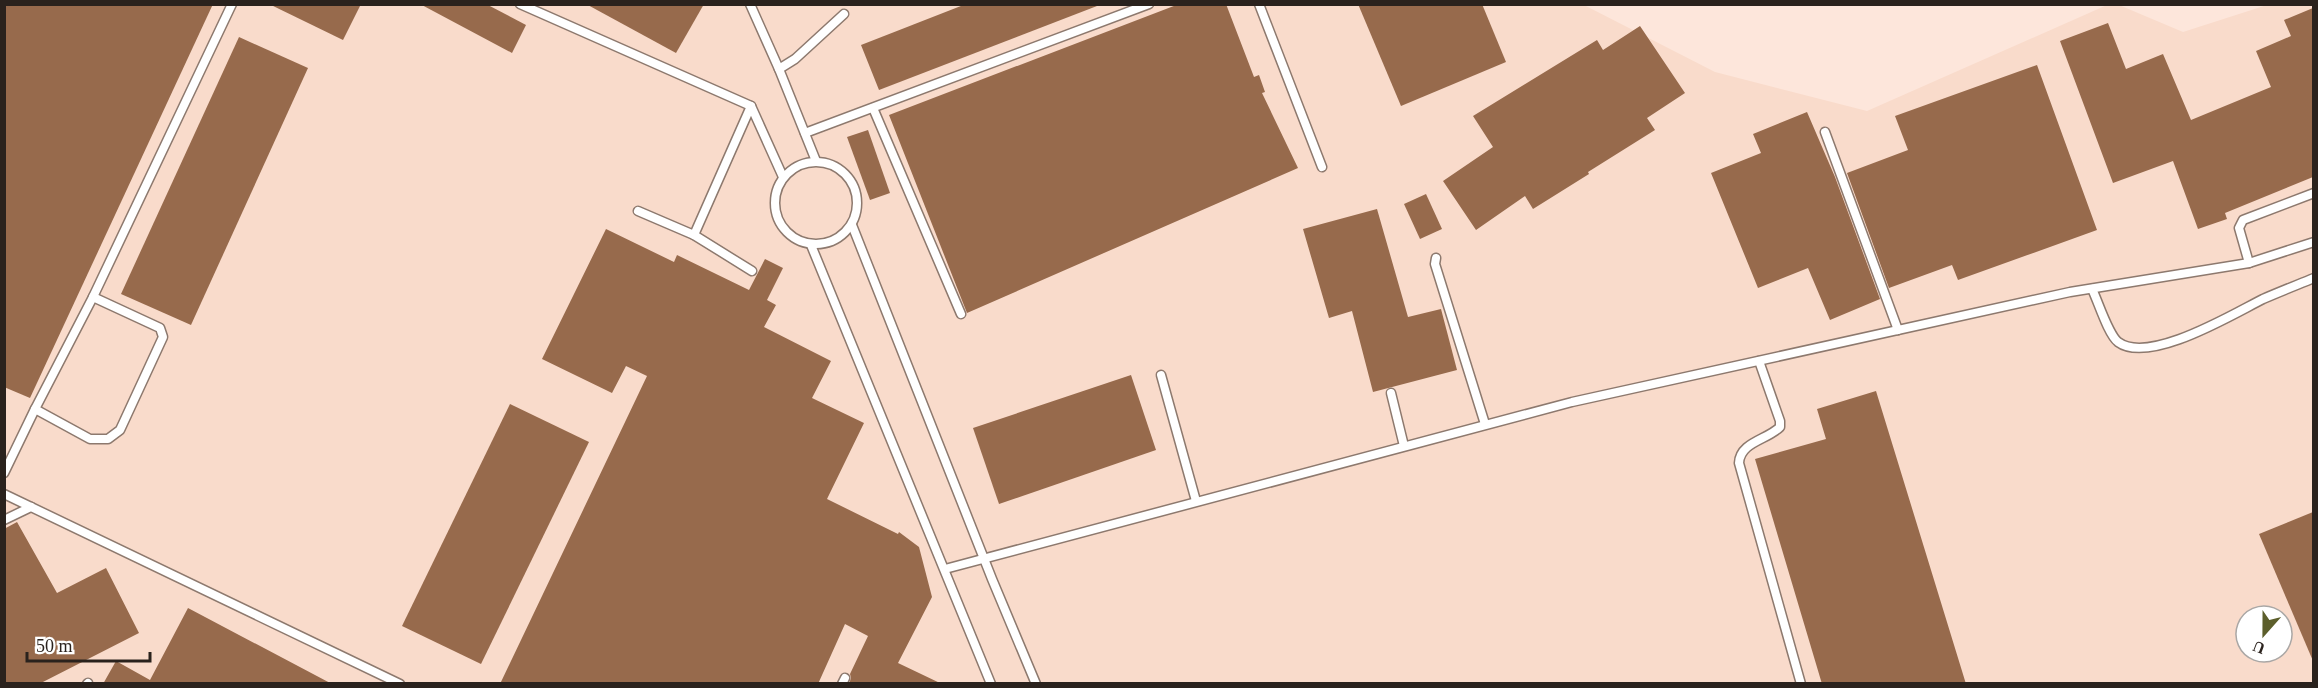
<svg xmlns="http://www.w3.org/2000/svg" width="2318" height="688" font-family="'Times New Roman',serif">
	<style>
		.built { fill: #f9dbcb; fill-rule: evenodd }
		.building { fill: #976a4c }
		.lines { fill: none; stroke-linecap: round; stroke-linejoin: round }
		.lane-casing { stroke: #8d796e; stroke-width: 11 }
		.lane { stroke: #fff; stroke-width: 8 }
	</style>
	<rect width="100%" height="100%" fill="#fde6db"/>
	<path class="built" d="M4 5H1584L1715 72 1867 111 2107 5H2119L2183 32 2267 5H2313V683H5ZM2246 616H2282V652H2246Z"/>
	<g class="building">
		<path d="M4 4H213L30 398 4 387Z"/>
		<path d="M269 4H361L343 40Z"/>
		<path d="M420 4H486L526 25 512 53Z"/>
		<path d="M586 4H704L676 53Z"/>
		<path d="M966 4H1097V6L879 90 861 45Z"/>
		<path d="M1179 4H1226L1254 77 1259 75 1265 92 1262 93 1298 168 967 313 889 115Z"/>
		<path d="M1358 4H1482L1506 62 1401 106Z"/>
		<path d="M2313 8V177L2225 213 2227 219 2198 229 2173 161 2113 183 2060 41 2108 23 2126 69 2163 54 2191 120 2271 87 2256 51 2291 36 2284 20Z"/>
		<path d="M1640 26 1685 93 1647 118 1655 130 1588 172 1589 174 1533 209 1525 196 1476 230 1443 181 1493 147 1473 116 1597 40 1603 50Z"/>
		<path d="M239 37 308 68 191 325 121 294Z"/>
		<path d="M2037 65 2097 230 1958 280 1952 265 1889 288 1847 173 1908 150 1895 116Z"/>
		<path d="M1807 112 1835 177 1880 299 1830 320 1808 268 1758 288 1711 173 1761 153 1753 134Z"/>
		<path d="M868 130 890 193 870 200 847 137Z"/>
		<path d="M1426 194 1442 229 1420 239 1404 204Z"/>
		<path d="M1377 209 1408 317 1441 309 1457 370 1373 392 1352 311 1329 318 1303 229Z"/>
		<path d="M606 229 674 262 677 255 749 290 765 259 783 268 767 300 776 305 764 327 831 361 812 398 864 423 827 499 898 534 899 532 919 547 932 597 898 663 942 684H849L851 678 850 674 868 636 845 624 818 684H500L647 376 626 366 612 393 542 359Z"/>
		<path d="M1131 375 1156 450 999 504 973 428Z"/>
		<path d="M1876 391 1966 684H1822L1755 459 1826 439 1817 409Z"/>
		<path d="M510 404 589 442 481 664 402 626Z"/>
		<path d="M2313 512V661L2259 534Z"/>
		<path d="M17 522 57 593 106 568 139 633 39 684H4V529Z"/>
		<path d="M188 608 332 684H103L116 661 150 680Z"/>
	</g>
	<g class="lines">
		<defs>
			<g id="lane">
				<path d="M520 4 751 106 783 177"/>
				<path d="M750 4 779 69 816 161"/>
				<path d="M1259 4 1322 167"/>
				<path d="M779 69 795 59 844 14"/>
				<path d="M751 106 694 235 752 271"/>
				<path d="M873 108 961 314"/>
				<path d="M1825 132 1898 330"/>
				<path d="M805 133 1149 4"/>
				<circle cx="816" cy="203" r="41"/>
				<path d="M638 211 694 235"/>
				<path d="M852 225 992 579 1036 684"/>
				<path d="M811 245 991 684"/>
				<path d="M1436 258 1435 264 1485 424"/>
				<path d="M2249 263 2239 228 2243 220 2314 193"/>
				<path d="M2092 289C2098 301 2108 334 2118 342 2149 365 2233 314 2263 299 2279 292 2297 285 2314 278"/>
				<path d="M1759 361 1780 421V427C1767 440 1740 442 1739 463L1801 684"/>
				<path d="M1161 375 1196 501"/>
				<path d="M1391 393 1404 446"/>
				<path d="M35 409 90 439H108L120 430 163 337 160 328 93 297"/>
				<path d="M4 473 35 409 93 297 232 4"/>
				<path d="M4 494 400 684"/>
				<path d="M4 520 31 507"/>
				<path d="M945 569 1572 402 2070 292 2249 263 2314 242"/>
				<path d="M87 684 88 683"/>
				<path d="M842 684 845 678"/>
			</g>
		</defs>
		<use href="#lane" class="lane-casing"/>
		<use href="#lane" class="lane"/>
	</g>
	<rect width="2318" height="688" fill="none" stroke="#2a221d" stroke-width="12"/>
	<g transform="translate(2264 634) rotate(201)"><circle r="28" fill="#ffffff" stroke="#aaa7a5" stroke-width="1.5"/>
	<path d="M0-4.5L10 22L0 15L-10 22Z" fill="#5c5e2b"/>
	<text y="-9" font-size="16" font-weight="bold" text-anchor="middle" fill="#2a221d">U</text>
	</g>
	<path d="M27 652v9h123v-9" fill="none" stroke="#2a221d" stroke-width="3"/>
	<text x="36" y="652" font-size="18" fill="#2a221d" stroke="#ffffff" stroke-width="4.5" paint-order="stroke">50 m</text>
</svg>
